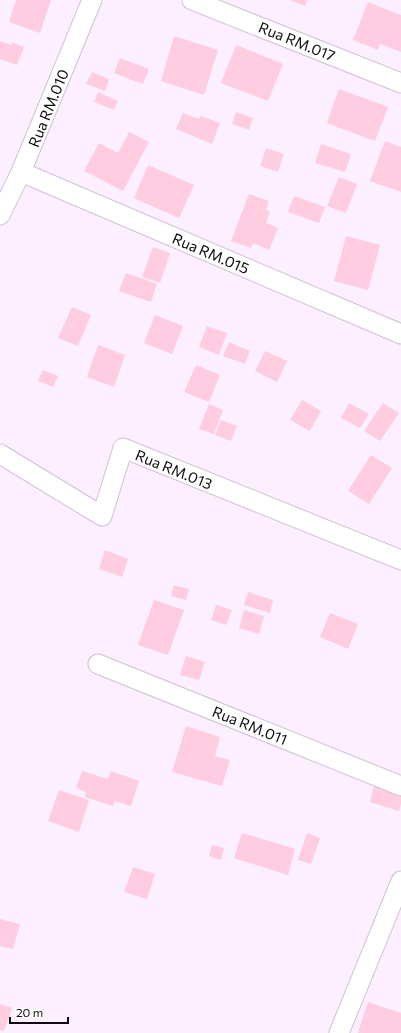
<svg xmlns="http://www.w3.org/2000/svg" width="401" height="1033" font-family="Commissioner,sans-serif">
	<style>
		.building { fill: #ffcce0 }
		.lines { fill: none; stroke-linecap: round; stroke-linejoin: round }
		.minor-casing { stroke: #d0c0d4; stroke-width: 21 }
		.minor { stroke: #fff; stroke-width: 19 }
		.labels { text-anchor: middle; dominant-baseline: central; stroke-width: 3; stroke-linejoin: round; paint-order: stroke }
		.street-label { font-size: 15px; fill: #0f0a10; stroke: #fff }
	</style>
	<rect width="100%" height="100%" fill="#fcefff"/>
	<g class="building">
		<path d="M16 0H51L40 33 9 22Z"/>
		<path d="M290 0H307L305 6Z"/>
		<path d="M368 2 401 15V52L380 44 378 50 353 40Z"/>
		<path d="M174 36 218 50 204 95 161 81Z"/>
		<path d="M0 41 11 45 12 42 24 47 17 65 0 59Z"/>
		<path d="M236 45 283 64 268 101 221 83Z"/>
		<path d="M120 58 149 69 143 84 114 73Z"/>
		<path d="M92 72 109 79 105 91 86 84Z"/>
		<path d="M339 89 388 107 375 141 327 123Z"/>
		<path d="M98 92 118 101 114 110 94 102Z"/>
		<path d="M236 112 253 118 249 130 232 124Z"/>
		<path d="M183 113 199 119 201 116 220 123 212 144 176 129Z"/>
		<path d="M129 132 149 142 123 191 84 171 99 143 118 153Z"/>
		<path d="M385 141 401 147V192L370 181Z"/>
		<path d="M321 144 351 154 345 172 315 163Z"/>
		<path d="M266 148 284 154 278 172 260 166Z"/>
		<path d="M148 165 194 185 179 218 156 208 161 198 156 208 134 198Z"/>
		<path d="M339 177 357 184 346 213 327 206Z"/>
		<path d="M249 194 269 201 266 210 270 211 266 223 278 228 269 250 253 243 251 248 231 241Z"/>
		<path d="M294 196 325 207 319 223 288 212Z"/>
		<path d="M346 236 380 245 368 290 334 281Z"/>
		<path d="M153 247 170 253 160 283 142 277Z"/>
		<path d="M126 273 157 284 151 302 119 291Z"/>
		<path d="M72 307 91 315 78 346 58 338Z"/>
		<path d="M155 315 183 326 172 354 144 343Z"/>
		<path d="M207 326 227 333 219 355 199 347Z"/>
		<path d="M229 342 250 351 245 364 223 356Z"/>
		<path d="M98 345 125 355 114 387 87 377Z"/>
		<path d="M265 351 287 361 277 382 255 371Z"/>
		<path d="M196 365 220 375 209 402 184 392Z"/>
		<path d="M43 370 58 376 53 387 38 381Z"/>
		<path d="M302 400 321 411 310 431 290 420Z"/>
		<path d="M349 403 369 414 360 428 341 418Z"/>
		<path d="M383 403 399 413 380 441 364 431Z"/>
		<path d="M209 404 223 410 214 434 199 429Z"/>
		<path d="M221 420 237 426 231 441 215 435Z"/>
		<path d="M371 455 392 468 369 504 348 491Z"/>
		<path d="M105 550 128 559 122 577 99 569Z"/>
		<path d="M174 585 189 589 186 600 171 596Z"/>
		<path d="M248 592 273 600 270 613 244 605Z"/>
		<path d="M154 600 184 610 168 655 138 645Z"/>
		<path d="M216 605 232 610 226 625 211 620Z"/>
		<path d="M244 610 264 616 259 634 239 628Z"/>
		<path d="M330 613 358 624 348 649 320 637Z"/>
		<path d="M186 656 205 662 199 680 180 675Z"/>
		<path d="M186 726 220 737 215 756 230 760 222 786 172 772Z"/>
		<path d="M82 771 108 779 111 771 139 781 131 806 115 801 113 806 85 797 86 792 76 788Z"/>
		<path d="M374 786 401 794V804L399 811 370 802Z"/>
		<path d="M59 790 89 800 79 832 48 821Z"/>
		<path d="M242 833 295 849 288 875 234 858Z"/>
		<path d="M307 833 320 838 311 864 298 860Z"/>
		<path d="M212 845 224 848 221 860 209 856Z"/>
		<path d="M133 867 155 874 147 899 124 892Z"/>
		<path d="M0 919 20 924 13 949 0 946Z"/>
		<path d="M368 1002 401 1013V1033H358Z"/>
		<path d="M0 1004 12 1008 4 1031 0 1030Z"/>
	</g>
	<g class="lines">
		<defs>
			<g id="minor">
				<path d="M192 0 401 83"/>
				<path d="M21 172 401 334"/>
				<path d="M0 215 21 172 92 0"/>
				<path d="M0 454 102 516 123 448 401 560"/>
				<path d="M98 664 401 786"/>
				<path d="M339 1033 401 881"/>
			</g>
		</defs>
		<use href="#minor" class="minor-casing"/>
		<use href="#minor" class="minor"/>
	</g>
	<g class="labels">
		<g class="street-label">
			<text transform="translate(297 41) rotate(22)">Rua RM.017</text>
			<text transform="translate(48 108) rotate(-68)">Rua RM.010</text>
			<text transform="translate(211 253) rotate(23)">Rua RM.015</text>
			<text transform="translate(174 469) rotate(22)">Rua RM.013</text>
			<text transform="translate(250 725) rotate(22)">Rua RM.011</text>
		</g>
	</g>
	<path d="M10 1017v6h58v-6" fill="none" stroke="#0f0a10" stroke-width="2"/>
	<text x="16" y="1017" font-size="12" fill="#0f0a10" stroke="#ffffff" stroke-width="3" paint-order="stroke">20 m</text>
</svg>
